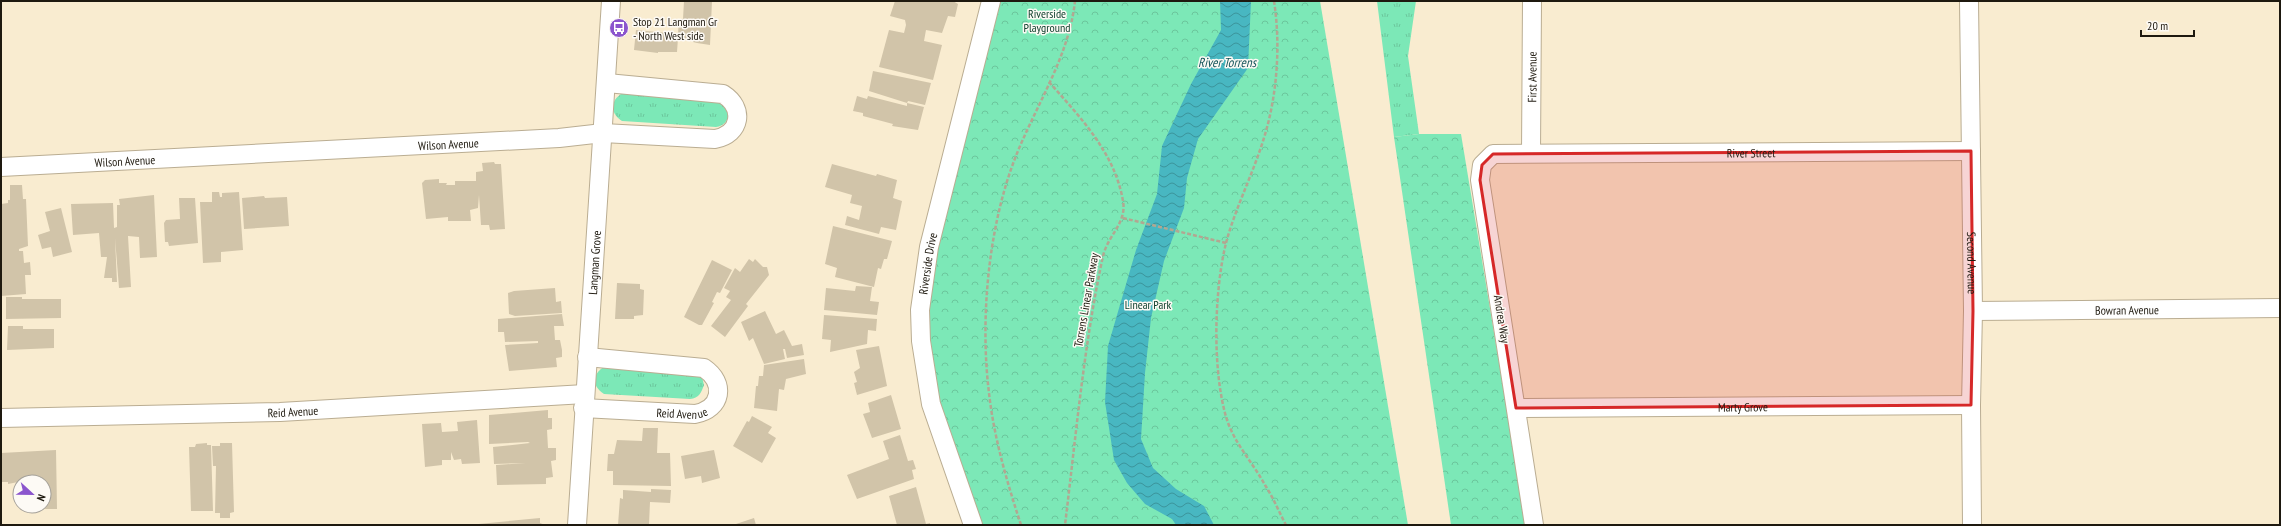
<svg xmlns="http://www.w3.org/2000/svg" width="2281" height="526" font-family="'PT Sans Narrow',sans-serif">
	<style>
		.grass { fill: url(#grass-tufts) }
		.park { fill: url(#park-crowns) }
		.water { fill: url(#water-waves) }
		.building { fill: #d1c4a9 }
		.lines { fill: none; stroke-linecap: round; stroke-linejoin: round }
		.street-casing { stroke: #baad92; stroke-width: 20 }
		.path { stroke: #b2a791; stroke-width: 2.5; stroke-dasharray: 4 2; stroke-linecap: butt }
		.street { stroke: #fff; stroke-width: 18 }
		.marked { fill: #d62828; fill-opacity: 0.2; stroke: #d62828; stroke-width: 3; stroke-linejoin: round }
		.labels { text-anchor: middle; dominant-baseline: central; stroke-width: 3; stroke-linejoin: round; paint-order: stroke }
		.park-label { font-size: 12px; fill: #093b28; stroke: #fdfaf5 }
		.poi-label { font-size: 12px; fill: #1e190f; stroke: #fdfaf5; text-anchor: start }
		.street-label { font-size: 12px; fill: #1e190f; stroke: #fdfaf5 }
		.water-label { font-size: 13px; font-style: italic; fill: #16565b; stroke: #fdfaf5 }
	</style>
	<defs>
		<pattern id="grass-tufts" width="24" height="20" patternUnits="userSpaceOnUse"><rect width="24" height="20" fill="#7ce8b7"/><path d="M3 7l-1-3M5 7V3M7 7l1-3M15 17l-1-3M17 17v-4M19 17l1-3" fill="none" stroke="#6bc69c"/></pattern>
		<pattern id="park-crowns" width="20" height="18" patternUnits="userSpaceOnUse"><rect width="20" height="18" fill="#7ce8b7"/><path d="M2 6a3 3 0 1 1 6 0M12 15a3 3 0 1 1 6 0" fill="none" stroke="#6bc69c"/></pattern>
		<pattern id="water-waves" width="16" height="10" patternUnits="userSpaceOnUse"><rect width="16" height="10" fill="#48b7c1"/><path d="M0 5q4-4 8 0t8 0" fill="none" stroke="#3b949b"/></pattern>
	</defs>
	<rect width="100%" height="100%" fill="#f9ecd0"/>
	<g class="grass">
		<path d="M1377 1H1416L1408 56 1419 134 1394 137Z"/>
		<path d="M625 92 721 98 730 113C727 121 724 126 716 127L622 121C608 112 611 98 625 92Z"/>
		<path d="M607 365 702 377 704 385C701 393 699 398 690 399L604 394C590 385 593 372 607 365Z"/>
	</g>
	<g class="park">
		<path d="M994 1H1320L1408 525H978L931 382 926 302Z"/>
		<path d="M1419 134H1461L1526 525H1451L1394 137Z"/>
	</g>
	<path class="water" d="M1220 1H1251L1248 68 1198 139 1187 178 1184 208 1164 261 1151 318 1145 373 1141 439 1153 468 1176 489 1204 506 1214 525H1176L1172 519 1145 504 1127 483 1114 460 1105 402 1108 346 1136 250 1157 194 1162 146 1191 84 1221 30Z"/>
	<g class="building">
		<path d="M684 1H712L710 45 697 43 693 42V39L678 38 677 52H658V53L634 50 636 30 678 34 679 19H683Z"/>
		<path d="M895 1H953L958 4 955 17 948 16 942 33 926 30 924 41 942 45 933 80 879 67 889 30 904 33 906 25 905 20 890 16Z"/>
		<path d="M873 71 931 83 925 105 908 101 907 103 869 91Z"/>
		<path d="M857 96 867 99 868 96 907 106V103L924 107 918 130 892 126 893 124 863 116V113L853 111Z"/>
		<path d="M494 162 495 164H501L505 229 490 230 489 225H481L479 195 478 208 470 210 471 221H448V217L426 219 422 183 425 180 439 179V183H447L446 185H455V181H476V172L483 171 482 163Z"/>
		<path d="M832 164 876 176 877 174 897 180 893 198 902 201 896 230 881 227 879 234 845 225 847 216 859 220 862 206 850 203 852 195 825 187Z"/>
		<path d="M10 185H22L23 199H26L28 246 19 249V251H23L24 263 30 262 31 275H25L26 294 1 296V204L8 203V200H10Z"/>
		<path d="M212 192H219L220 197H222V193L239 192 243 250 221 252V262L203 263 200 202H212Z"/>
		<path d="M154 195 157 257 140 258 139 237 128 236 131 287 119 288 115 238 117 282H112V278H104L107 257H101L99 233 73 235 71 204 113 203 114 228 117 227V205H120L119 199Z"/>
		<path d="M264 196 265 198 287 197 289 226 244 229 242 198Z"/>
		<path d="M179 198H195L198 243 169 246 168 242H165L164 223 166 220 180 219Z"/>
		<path d="M61 208 72 252 53 257 51 247 42 249 38 235 50 231 45 212Z"/>
		<path d="M833 226 892 241 887 259H884L881 269 878 268 874 287 835 277 837 268 825 264Z"/>
		<path d="M749 259 753 262 755 259 763 267H767L769 275 746 304 748 306 725 337 711 326 731 300 726 297 730 291 724 288 735 268 740 272Z"/>
		<path d="M712 260 732 270 720 293 717 292 712 302 714 303 702 325H699L684 317Z"/>
		<path d="M617 283 640 284V289L644 290 643 315 634 316V319H615Z"/>
		<path d="M856 286 872 287 870 301 879 302 877 315 824 310 826 288 855 291Z"/>
		<path d="M555 288 556 302 561 301 562 313 515 316 509 314 508 293 514 291Z"/>
		<path d="M6 297H22V299H61V318L6 319Z"/>
		<path d="M765 311 776 334 784 330 792 346 802 344 804 355 787 358 785 349H783L785 359 764 364 753 338 749 341 741 322Z"/>
		<path d="M562 314 564 326H554L555 340H560L562 350V357L556 358 557 367 509 371 505 345 538 343V341L505 342 504 332H498V319Z"/>
		<path d="M824 315 877 319 876 331 868 330 867 344 830 352 831 340 822 339Z"/>
		<path d="M8 326H23V329H54V348L7 350Z"/>
		<path d="M879 346 887 386 857 395 854 383 857 382 854 372 860 368 856 350Z"/>
		<path d="M804 359 806 374 786 379 784 390 779 389 777 411 754 408 756 386H758L759 376H763L764 365Z"/>
		<path d="M891 395 901 429 872 438 863 414 870 412 868 403Z"/>
		<path d="M548 410V418H552V429L547 430 548 448H556V460L551 461 553 477 546 478V484L497 485 496 465 526 463 494 464 493 447 530 443 528 442 489 444V415Z"/>
		<path d="M752 416 772 427 768 433 776 438 762 463 733 446 747 421 749 422Z"/>
		<path d="M477 420 480 463 462 464 461 459 454 460 451 452V460H442V465L425 467 422 424 441 423 442 432 458 431 457 422Z"/>
		<path d="M643 428H658L657 453H670L671 486 613 485V471H607L608 454H614L617 440 642 441Z"/>
		<path d="M900 435 908 461 913 460 916 469 912 470 914 479 857 499 847 475 889 459 883 441Z"/>
		<path d="M207 443V445H211L213 511H191L189 447H195L196 444Z"/>
		<path d="M220 443H232L234 512 230 513V518H220V513H215L216 466H213L212 446H220Z"/>
		<path d="M56 450 57 509H24L23 506H44V482L23 481 8 484V482H1V453Z"/>
		<path d="M714 450 720 478 702 483 701 476 685 479 681 456Z"/>
		<path d="M916 487 926 524 930 523V525H897L889 496Z"/>
		<path d="M651 489 671 490 670 503 650 502 649 525H618L620 498 623 499V490L651 492Z"/>
		<path d="M540 518V523L545 525H468Z"/>
		<path d="M754 518 756 525H733Z"/>
	</g>
	<g class="lines">
		<defs>
			<g id="street">
				<path id="s1" d="M1969 1 1973 311 1971 405 1972 525"/>
				<path id="s2" d="M1531 153 1532 1"/>
				<path id="s3" d="M1 167 559 138 603 133 715 139C741 134 745 108 723 94L607 83"/>
				<path id="s4" d="M1973 311 2280 308"/>
				<path id="s5" d="M583 408 695 414C722 409 726 383 704 368L587 357"/>
				<path id="s6" d="M1516 408 1971 405"/>
				<path id="s7" d="M1 418 280 412 585 394"/>
				<path id="s8" d="M577 525 611 1"/>
				<path id="s9" d="M973 525 931 404 921 341 920 310 929 247 991 1"/>
				<path id="s10" d="M1534 525 1480 180 1482 165 1493 154 1971 151"/>
			</g>
		</defs>
		<use href="#street" class="street-casing"/>
		<g class="path">
			<path d="M1274 1C1281 46 1277 98 1263 141 1252 176 1235 209 1226 243 1214 292 1212 372 1227 420 1235 444 1253 463 1265 485 1273 497 1279 512 1286 525"/>
			<path d="M1049 82C1080 117 1115 153 1123 201 1127 223 1108 235 1103 256 1084 344 1076 435 1065 525"/>
			<path d="M1123 218 1226 243"/>
			<path d="M1021 525C1007 482 994 438 989 393 980 320 988 230 1014 161 1034 108 1069 58 1075 1"/>
		</g>
		<use href="#street" class="street"/>
	</g>
	<path class="marked" d="M1971 151 1973 311 1971 405 1516 408 1480 180 1482 165 1493 154Z"/>
	<defs>
		<symbol id="bus-disc" viewBox="-11 -11 22 22"><circle r="9.5" fill="#8b55cd" stroke="#fdfaf5"/><path d="M-5-6H5V4H4V6H2V4H-2V6H-4V4H-5ZM-3.5-4V0h7V-4ZM-3.5 1.2v1.5H-2V1.2ZM2 1.2v1.5H3.5V1.2Z" fill="#fff"/></symbol>
	</defs>
	<g fill-rule="evenodd">
		<use href="#bus-disc" x="608" y="17" width="22" height="22"/>
	</g>
	<g class="labels">
		<g class="park-label">
			<text x="1047" y="13">Riverside<tspan x="1047" dy="14">Playground</tspan></text>
			<text x="1148" y="304">Linear Park</text>
		</g>
		<g class="poi-label">
			<text x="633" y="21">Stop 21 Langman Gr<tspan x="633" dy="14">- North West side</tspan></text>
		</g>
		<g class="street-label">
			<text stroke="none"><textPath href="#s2" startOffset="76">First Avenue</textPath></text>
			<text stroke="none"><textPath href="#s3" startOffset="448">Wilson Avenue</textPath></text>
			<text stroke="none"><textPath href="#s10" startOffset="638">River Street</textPath></text>
			<text stroke="none"><textPath href="#s3" startOffset="124">Wilson Avenue</textPath></text>
			<text stroke="none"><textPath href="#s8" startOffset="263">Langman Grove</textPath></text>
			<text stroke="none"><textPath href="#s9" startOffset="270">Riverside Drive</textPath></text>
			<text stroke="none"><textPath href="#s1" startOffset="262">Second Avenue</textPath></text>
			<text transform="translate(1086 300) rotate(-80)">Torrens Linear Parkway</text>
			<text stroke="none"><textPath href="#s4" startOffset="154">Bowran Avenue</textPath></text>
			<text transform="translate(1502 319) rotate(81)">Andrea Way</text>
			<text stroke="none"><textPath href="#s6" startOffset="227">Marty Grove</textPath></text>
			<text stroke="none"><textPath href="#s5" startOffset="99">Reid Avenue</textPath></text>
			<text stroke="none"><textPath href="#s7" startOffset="292">Reid Avenue</textPath></text>
		</g>
		<g class="water-label">
			<text x="1227" y="62">River Torrens</text>
		</g>
	</g>
	<rect width="2281" height="526" fill="none" stroke="#1e190f" stroke-width="4"/>
	<g transform="translate(32 494) rotate(112)"><circle r="19" fill="#fdfaf5" stroke="#a4a099"/>
	<path d="M0-3L7 15L0 10L-7 15Z" fill="#8b55cd"/>
	<text y="-6" font-size="11" font-weight="bold" text-anchor="middle" fill="#1e190f">N</text>
	</g>
	<path d="M2141 30v6h53v-6" fill="none" stroke="#1e190f" stroke-width="2"/>
	<text x="2147" y="30" font-size="12" fill="#1e190f" stroke="#fdfaf5" stroke-width="3" paint-order="stroke">20 m</text>
</svg>
